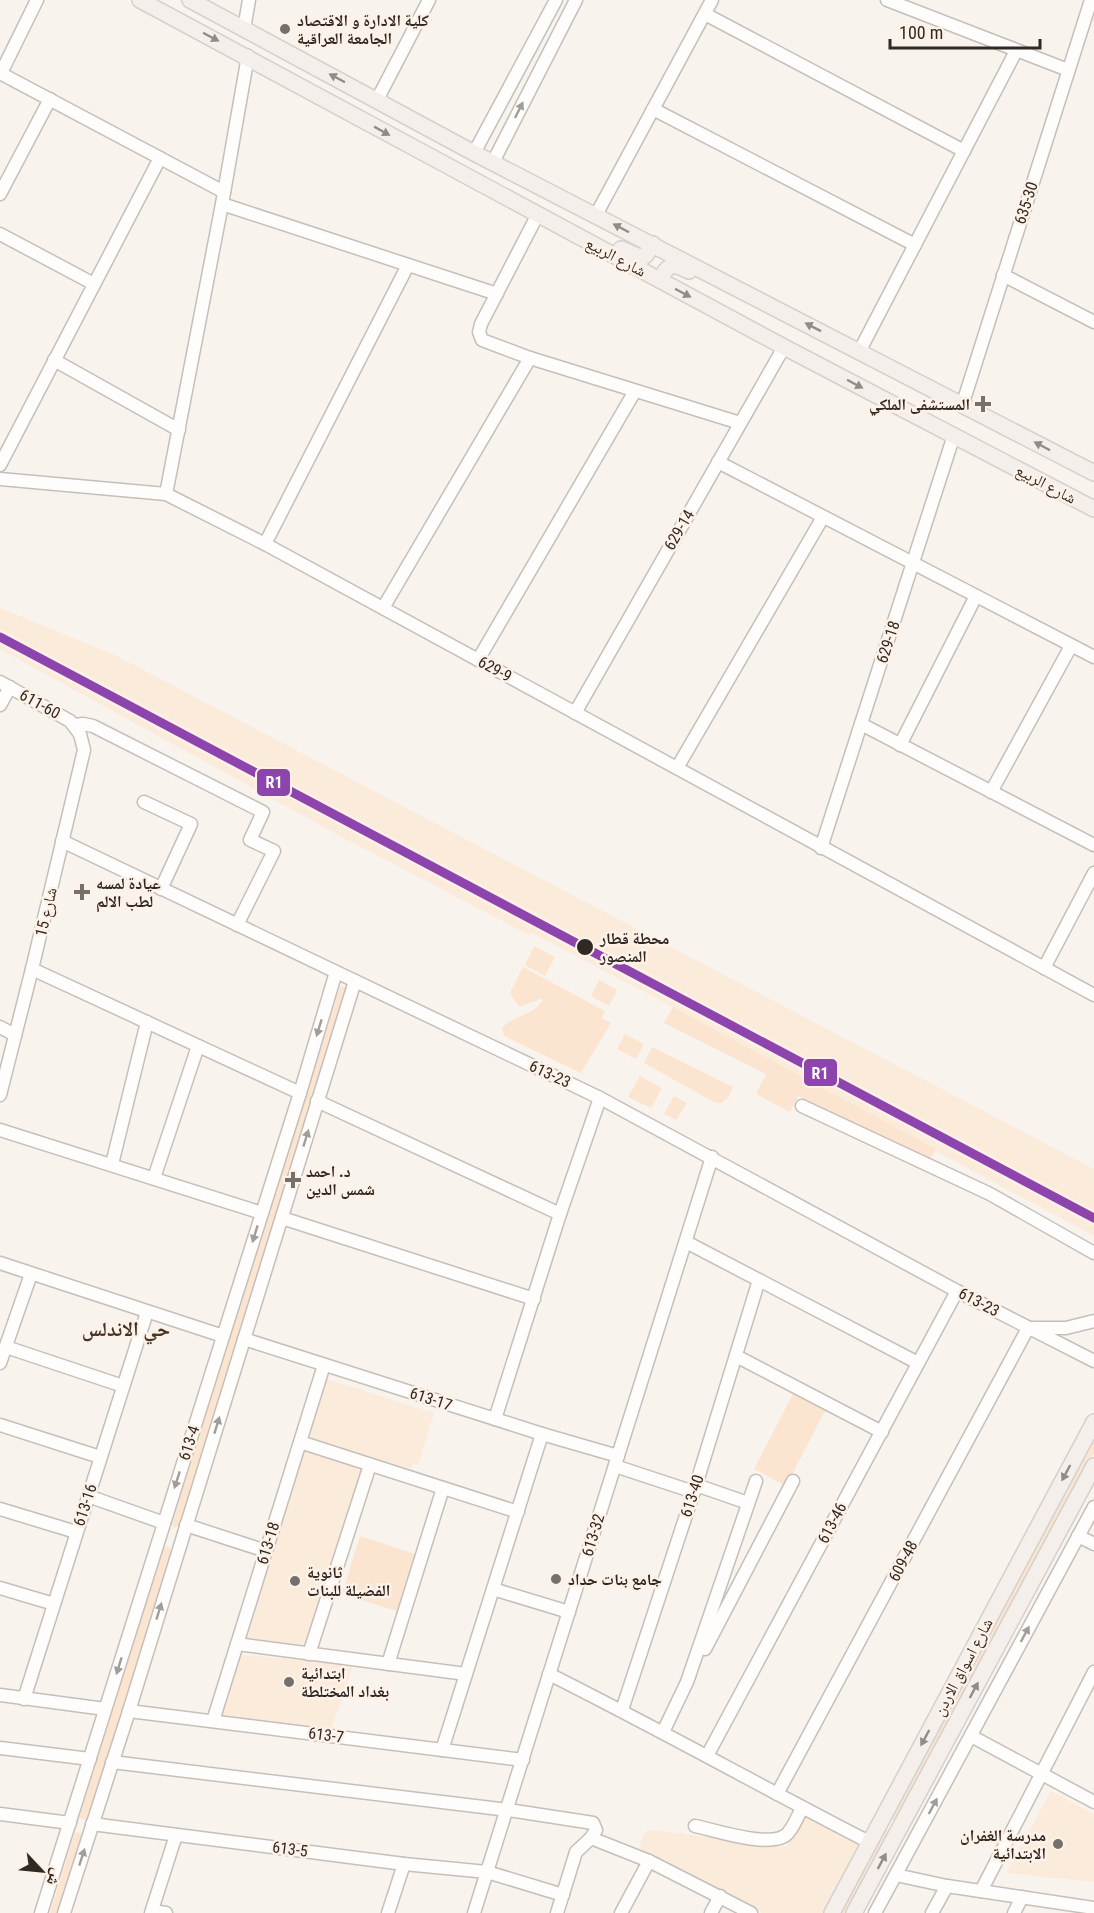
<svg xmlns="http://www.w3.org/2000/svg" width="1094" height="1913" font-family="'Roboto Condensed','Noto Naskh Arabic',sans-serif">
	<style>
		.built { fill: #fbebdb }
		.green { fill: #fce5d0 }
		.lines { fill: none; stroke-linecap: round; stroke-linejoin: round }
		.minor-casing { stroke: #c5bfba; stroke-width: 15 }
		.major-casing { stroke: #d3d0cd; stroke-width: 18 }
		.minor { stroke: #fefdfc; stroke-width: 12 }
		.major { stroke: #f4efea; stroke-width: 15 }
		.rail-1-casing { stroke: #fef2e8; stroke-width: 14 }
		.rail-1 { stroke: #8e44ad; stroke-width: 9 }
		.oneway { fill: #928c86 }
		.oneway2 { fill: #a19e9a }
		.poi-dot { fill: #76706a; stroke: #fef2e8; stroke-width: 2 }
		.stop-dot { fill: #302923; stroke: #fef2e8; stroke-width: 2 }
		.labels { text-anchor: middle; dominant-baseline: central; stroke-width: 5; stroke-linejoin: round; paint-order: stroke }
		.poi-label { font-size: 16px; font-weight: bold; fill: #302923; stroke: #fef2e8; text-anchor: start }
		.street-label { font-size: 16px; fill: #302923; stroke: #fef2e8 }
		.stop-label { font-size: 16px; font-weight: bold; fill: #302923; stroke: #fef2e8; text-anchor: start }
		.quarter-label { font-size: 20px; font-weight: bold; fill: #433527; stroke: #fef2e8 }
		.line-badge { stroke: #fef2e8; stroke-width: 2 }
		.badge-label { font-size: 16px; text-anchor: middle; font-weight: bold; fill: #fff }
	</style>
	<rect width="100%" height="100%" fill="#f9f3ed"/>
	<g class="built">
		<path d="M0 608 115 655 1094 1169V1236L935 1151 936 1149 673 1007 532 933 529 935 340 836 0 649Z"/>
		<path d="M327 1379 434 1413 418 1465 413 1464 412 1469 314 1439 309 1435 308 1431Z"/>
		<path d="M305 1450 362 1469 306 1645 247 1640 245 1637Z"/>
		<path d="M241 1655 354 1664 331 1729 229 1718 223 1715 236 1662Z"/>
		<path d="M1051 1791 1094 1814V1882L1006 1873Z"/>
		<path d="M804 1814 859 1842 861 1846 826 1913H762L663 1860 643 1852 640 1847 643 1834 649 1830 787 1846Z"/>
	</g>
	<g class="green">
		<path d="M534 946 555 957 545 976 525 965Z"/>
		<path d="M523 967 605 1011 602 1018 611 1023 581 1073 504 1036 502 1028C514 1015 533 1016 543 1000L540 999 519 1007 510 993Z"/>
		<path d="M599 980 617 990 609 1006 591 996Z"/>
		<path d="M340 987H345L347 992 179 1526 174 1528 172 1524Z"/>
		<path d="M673 1007 936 1149 929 1161 798 1096 790 1112 756 1094 766 1074 664 1023Z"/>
		<path d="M625 1034 644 1044 636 1059 617 1049Z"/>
		<path d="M652 1047 733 1087 728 1098 721 1103 714 1102 644 1063Z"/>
		<path d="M640 1076 662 1088 651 1108 628 1097Z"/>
		<path d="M674 1096 687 1103 676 1120 664 1114Z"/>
		<path d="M794 1392 826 1409 786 1486 754 1469Z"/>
		<path d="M1094 1434V1453L896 1821 888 1817Z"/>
		<path d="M360 1536 415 1554 397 1611 342 1594Z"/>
		<path d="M164 1547H169L171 1552 87 1820 79 1818Z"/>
		<path d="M882 1827 891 1831 847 1913H836Z"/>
		<path d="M75 1832 83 1834 58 1913H50Z"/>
	</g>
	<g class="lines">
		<defs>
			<g id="minor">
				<path d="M887 0 1068 70"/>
				<path d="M705 14 964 151"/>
				<path d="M244 29 249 0"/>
				<path d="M0 73 224 192"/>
				<path d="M1 73 37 0"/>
				<path d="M377 100 429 0"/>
				<path d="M653 109 915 245"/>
				<path d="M474 153 556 0"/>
				<path d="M493 162 576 0"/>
				<path d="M0 194 50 99"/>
				<path d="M222 204 497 294"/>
				<path d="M538 214 481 324 479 332 482 340 530 358 740 423"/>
				<path d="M596 215 712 0"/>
				<path d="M0 234 94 284"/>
				<path d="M1003 275 1094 322"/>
				<path d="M859 352 1016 51"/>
				<path d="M54 360 179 430"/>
				<path d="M962 406 1091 0"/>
				<path d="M718 462 1094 657"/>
				<path d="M0 465 160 158"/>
				<path d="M0 479 166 494 265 544 1094 995"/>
				<path d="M166 494 222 204 248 56"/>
				<path d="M265 544 408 265"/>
				<path d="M383 608 530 358"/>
				<path d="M478 660 635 391"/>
				<path d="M0 682 70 721 80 734 84 750 32 969 0 1095"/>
				<path d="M0 705 10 687"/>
				<path d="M575 713 784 347"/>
				<path d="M861 724 1094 845"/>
				<path d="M74 725 83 724 93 726 263 812 250 840 274 851 237 925"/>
				<path d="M900 745 976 596"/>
				<path d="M677 768 823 517"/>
				<path d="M991 792 1071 646"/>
				<path d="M144 802 191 824 161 889"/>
				<path d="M62 841 600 1098 957 1291 1094 1361"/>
				<path d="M821 848 954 435"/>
				<path d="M1044 968 1094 873"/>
				<path d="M32 969 300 1093"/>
				<path d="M0 1027 15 1035"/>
				<path d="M317 1101 560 1214"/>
				<path d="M802 1106 990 1194 1094 1253"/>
				<path d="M0 1130 262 1213"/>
				<path d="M112 1164 147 1022"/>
				<path d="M154 1178 198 1046"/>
				<path d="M282 1218 534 1299"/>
				<path d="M686 1242 918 1363"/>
				<path d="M0 1263 223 1336"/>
				<path d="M1032 1328H1066L1094 1321"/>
				<path d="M244 1339 542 1434 618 1456"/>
				<path d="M6 1347 123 1386"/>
				<path d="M736 1356 882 1432"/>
				<path d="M0 1363 31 1274"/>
				<path d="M495 1419 560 1214 600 1098"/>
				<path d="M0 1425 100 1457"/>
				<path d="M300 1442 518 1512"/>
				<path d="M615 1466 694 1492"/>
				<path d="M696 1485 748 1503"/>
				<path d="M88 1496 164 1523"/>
				<path d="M0 1509 76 1532"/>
				<path d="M186 1525 266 1551"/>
				<path d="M1078 1536 1094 1544"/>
				<path d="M0 1588 54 1604"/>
				<path d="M493 1589 569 1612"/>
				<path d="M237 1644 466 1674"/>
				<path d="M705 1649 793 1481"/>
				<path d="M309 1654 370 1465"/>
				<path d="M388 1664 443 1488"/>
				<path d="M549 1674C657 1728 762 1787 869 1842"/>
				<path d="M0 1695 105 1709"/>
				<path d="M24 1699 147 1312"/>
				<path d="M622 1710 696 1485 759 1280"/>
				<path d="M129 1711 523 1760"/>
				<path d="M213 1721 324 1365"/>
				<path d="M663 1732 687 1682 756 1481"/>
				<path d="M971 1736 1094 1802"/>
				<path d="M0 1748 90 1759"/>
				<path d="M442 1750 542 1434"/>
				<path d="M707 1756 957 1291"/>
				<path d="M112 1762 508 1810 593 1823 596 1830 591 1838"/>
				<path d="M777 1794 1028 1328"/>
				<path d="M0 1814 70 1823"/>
				<path d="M92 1824 404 1864 487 1872 563 1895"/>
				<path d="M695 1826C715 1830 774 1850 788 1833 794 1826 798 1816 802 1808"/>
				<path d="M896 1875 947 1886 1094 1908"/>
				<path d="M981 1891 1094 1672"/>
				<path d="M152 1911 166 1913"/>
				<path d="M41 1913 300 1093 336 972"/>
				<path d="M64 1913 129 1711 355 981"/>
				<path d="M151 1913 176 1835"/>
				<path d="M388 1913 404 1864"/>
				<path d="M474 1913 712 1157"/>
				<path d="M557 1913 576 1852 591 1838 649 1861 751 1913"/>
				<path d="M621 1913 649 1861"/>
				<path d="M711 1913 720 1896"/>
				<path d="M875 1913 1094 1507"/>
				<path d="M932 1913 947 1886"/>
				<path d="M1014 1913 1022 1897"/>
			</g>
			<g id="major">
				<path d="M140 0 784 347 1094 509"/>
				<path d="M190 0 474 153 1094 473"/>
				<path d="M621 249 642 258 646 255 653 244"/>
				<path d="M660 280C669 263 672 263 689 271"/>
				<path d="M832 1913 1094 1422"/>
				<path d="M854 1913 1094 1466"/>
			</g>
		</defs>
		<use href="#minor" class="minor-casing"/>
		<use href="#major" class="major-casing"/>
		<use href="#minor" class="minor"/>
		<use href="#major" class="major"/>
		<defs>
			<path id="rail-1" d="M0 637 1094 1218"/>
		</defs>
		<use href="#rail-1" class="rail-1-casing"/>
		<use href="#rail-1" class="rail-1"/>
	</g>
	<defs><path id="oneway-solid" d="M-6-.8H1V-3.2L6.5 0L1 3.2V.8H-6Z" transform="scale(1.5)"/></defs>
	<g class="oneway">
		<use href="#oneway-solid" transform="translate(211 37) rotate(28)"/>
		<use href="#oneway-solid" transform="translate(337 78) rotate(-152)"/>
		<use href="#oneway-solid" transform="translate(382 131) rotate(29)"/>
		<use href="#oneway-solid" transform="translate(621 228) rotate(-152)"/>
		<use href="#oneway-solid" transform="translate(683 293) rotate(28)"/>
		<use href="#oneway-solid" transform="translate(813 327) rotate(-153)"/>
		<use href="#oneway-solid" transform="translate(855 384) rotate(28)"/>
		<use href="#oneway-solid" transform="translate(1042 446) rotate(-152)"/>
		<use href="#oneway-solid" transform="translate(1066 1473) rotate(118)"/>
		<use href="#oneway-solid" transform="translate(974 1690) rotate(-62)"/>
		<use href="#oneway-solid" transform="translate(925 1738) rotate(118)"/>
		<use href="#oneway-solid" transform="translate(882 1861) rotate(-62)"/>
	</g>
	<g class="oneway2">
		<use href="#oneway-solid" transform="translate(519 110) rotate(-63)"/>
		<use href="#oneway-solid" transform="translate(319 1028) rotate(107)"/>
		<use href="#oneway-solid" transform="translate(306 1138) rotate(-73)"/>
		<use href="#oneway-solid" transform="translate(255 1234) rotate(107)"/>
		<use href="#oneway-solid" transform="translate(217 1425) rotate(-73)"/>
		<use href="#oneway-solid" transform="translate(177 1480) rotate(108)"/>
		<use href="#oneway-solid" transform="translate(159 1611) rotate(-73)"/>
		<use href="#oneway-solid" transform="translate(1025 1634) rotate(-62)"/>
		<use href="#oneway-solid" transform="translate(119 1666) rotate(107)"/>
		<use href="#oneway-solid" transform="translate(933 1806) rotate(-62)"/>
		<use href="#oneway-solid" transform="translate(82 1857) rotate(-72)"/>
	</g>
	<g class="poi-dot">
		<circle cx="285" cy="29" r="6"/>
		<path d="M980 395h6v6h6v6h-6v6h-6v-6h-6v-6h6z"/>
		<path d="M79 883h6v6h6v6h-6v6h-6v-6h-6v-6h6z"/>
		<path d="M290 1171h6v6h6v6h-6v6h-6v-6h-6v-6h6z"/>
		<circle cx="556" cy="1579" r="6"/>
		<circle cx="295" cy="1581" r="6"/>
		<circle cx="289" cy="1682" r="6"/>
		<circle cx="1058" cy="1844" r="6"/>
	</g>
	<circle class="stop-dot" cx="585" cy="947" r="9"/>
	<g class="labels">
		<g class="poi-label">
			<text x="297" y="20">كلية الادارة و الاقتصاد<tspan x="297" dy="18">الجامعة العراقية</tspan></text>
			<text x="970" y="404" text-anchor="end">المستشفى الملكي</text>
			<text x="96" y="883">عيادة لمسه<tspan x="96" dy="18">لطب الالم</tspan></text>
			<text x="306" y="1171">د. احمد<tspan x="306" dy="18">شمس الدين</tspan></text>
			<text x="307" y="1572">ثانوية<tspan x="307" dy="18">الفضيلة للبنات</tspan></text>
			<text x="568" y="1579">جامع بنات حداد</text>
			<text x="301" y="1673">ابتدائية<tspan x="301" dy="18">بغداد المختلطة</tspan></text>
			<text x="1046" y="1835" text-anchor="end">مدرسة الغفران<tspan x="1046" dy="18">الابتدائية</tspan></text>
		</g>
		<g class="street-label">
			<text transform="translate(1026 203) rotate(-72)">635-30</text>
			<text transform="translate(616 257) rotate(28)">شارع الربيع</text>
			<text transform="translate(1046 484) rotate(28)">شارع الربيع</text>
			<text transform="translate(679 530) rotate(-60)">629-14</text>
			<text transform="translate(888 642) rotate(-72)">629-18</text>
			<text transform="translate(495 669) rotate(29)">629-9</text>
			<text transform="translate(40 704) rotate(29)">611-60</text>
			<text transform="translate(46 912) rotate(-77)">شارع 15</text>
			<text transform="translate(550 1074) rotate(25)">613-23</text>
			<text transform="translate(979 1302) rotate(28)">613-23</text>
			<text transform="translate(431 1399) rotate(18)">613-17</text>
			<text transform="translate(189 1443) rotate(-72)">613-4</text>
			<text transform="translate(692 1496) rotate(-72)">613-40</text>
			<text transform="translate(85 1505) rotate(-72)">613-16</text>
			<text transform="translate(832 1523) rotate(-62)">613-46</text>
			<text transform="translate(593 1535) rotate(-73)">613-32</text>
			<text transform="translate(268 1543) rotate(-73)">613-18</text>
			<text transform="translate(903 1561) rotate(-62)">609-48</text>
			<text transform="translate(963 1667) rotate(-62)">شارع اسواق الاردن</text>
			<text transform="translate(326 1735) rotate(7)">613-7</text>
			<text transform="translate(290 1849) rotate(7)">613-5</text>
		</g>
		<g class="stop-label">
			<text x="600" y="938">محطة قطار<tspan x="600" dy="18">المنصور</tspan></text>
		</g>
		<g class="quarter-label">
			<text x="126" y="1329">حي الاندلس</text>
		</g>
	</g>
	<g class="line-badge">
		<rect x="256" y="768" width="35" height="29" rx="6" fill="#8e44ad"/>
		<rect x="803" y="1058" width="35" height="29" rx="6" fill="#8e44ad"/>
	</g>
	<g class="badge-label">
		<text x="274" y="788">R1</text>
		<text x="820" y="1079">R1</text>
	</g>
	<g transform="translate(42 1871) rotate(116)" stroke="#fef2e8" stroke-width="4.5" paint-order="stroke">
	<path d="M0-4.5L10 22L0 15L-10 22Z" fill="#302923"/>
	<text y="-9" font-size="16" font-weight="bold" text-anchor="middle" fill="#302923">ش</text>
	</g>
	<path d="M890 39v9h150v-9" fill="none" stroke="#302923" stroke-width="3"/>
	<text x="899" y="39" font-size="18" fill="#302923" stroke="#fef2e8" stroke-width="4.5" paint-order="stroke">100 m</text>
</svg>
